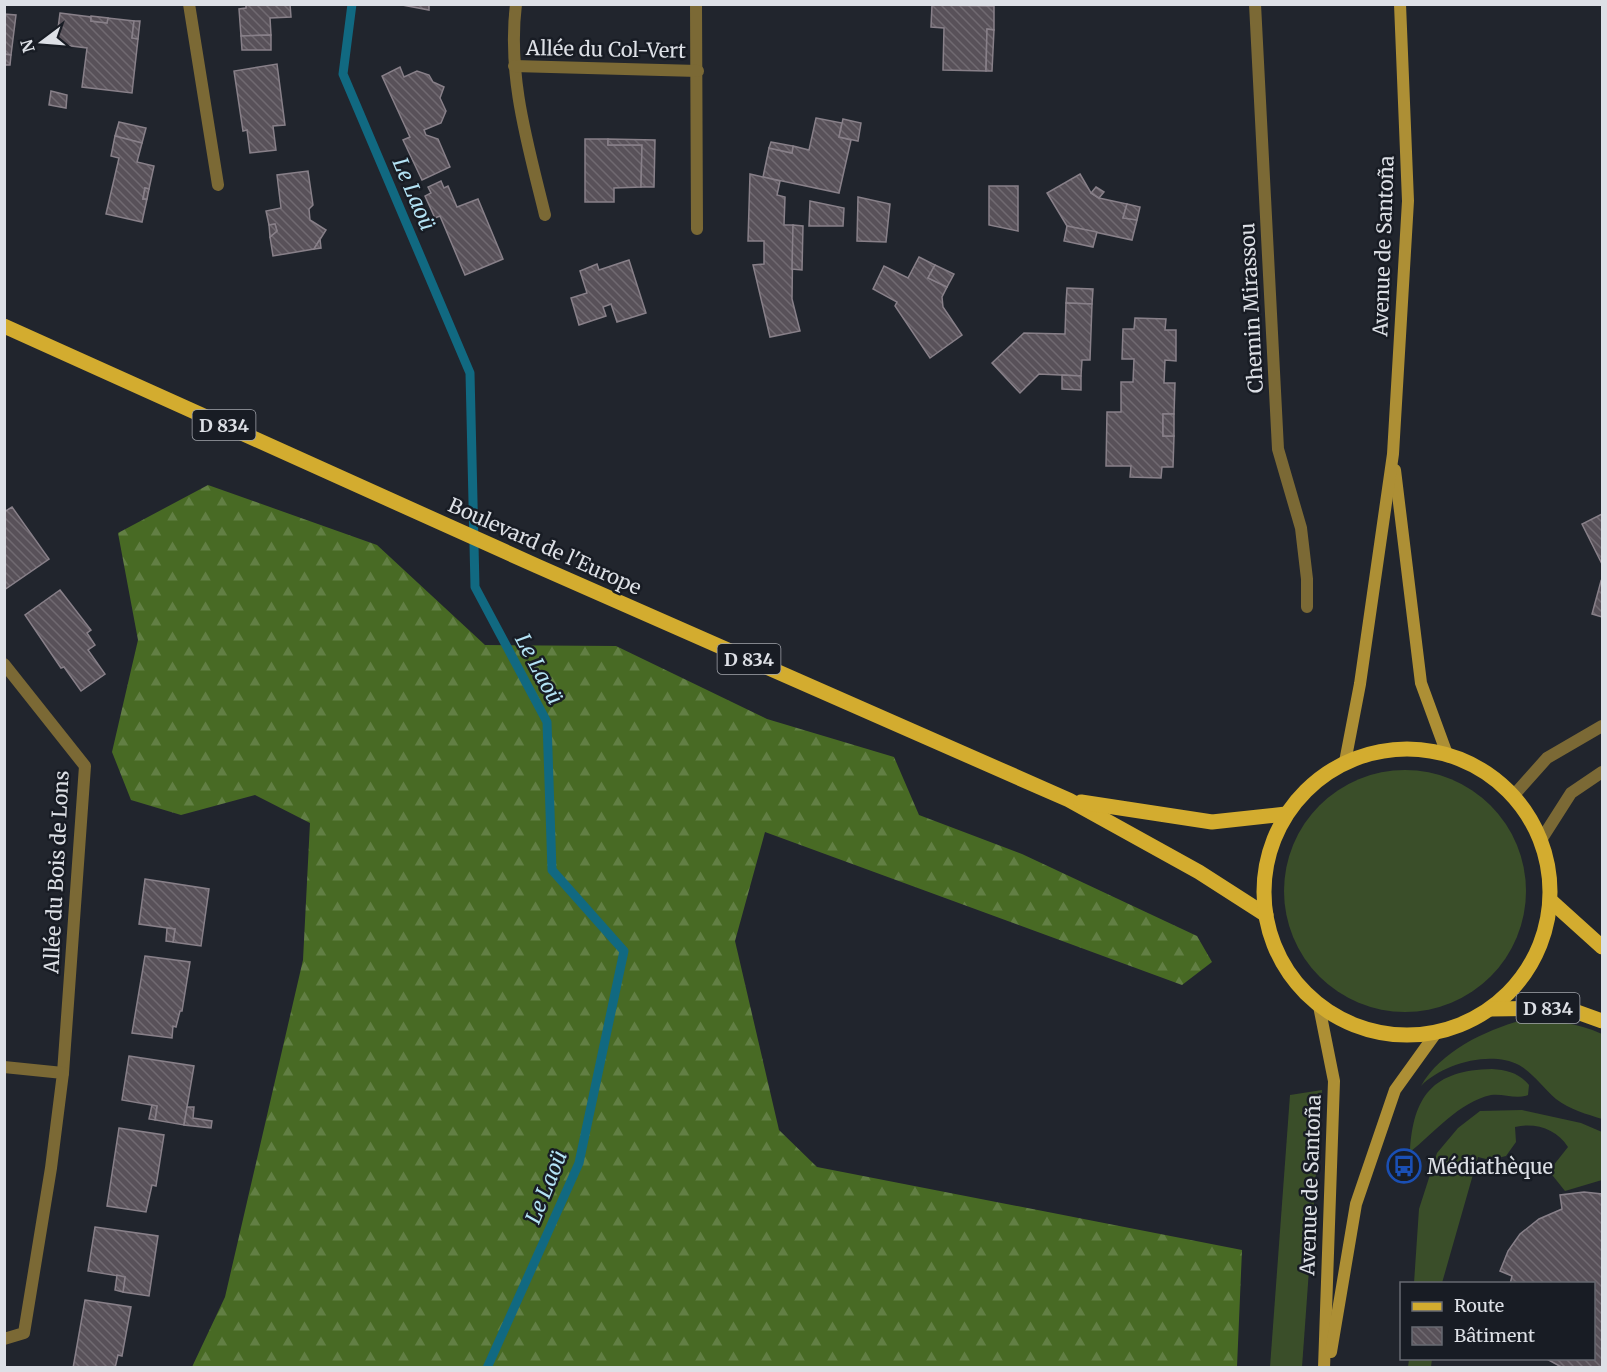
<svg xmlns="http://www.w3.org/2000/svg" width="1607" height="1372" font-family="Merriweather,serif">
	<style>
		.grass { fill: #3a4e29 }
		.forest { fill: url(#forest-firs) }
		.lines { fill: none; stroke-linecap: round; stroke-linejoin: round }
		.stream { stroke: #116981; stroke-width: 9 }
		.building { fill: url(#building-back-hatch); stroke: #888089; stroke-width: 1.5 }
		.street { stroke: #7b6935; stroke-width: 12 }
		.secondary { stroke: #ad8f35; stroke-width: 12 }
		.primary { stroke: #d3ac2f; stroke-width: 15 }
		.labels { text-anchor: middle; dominant-baseline: central; stroke-width: 5; stroke-linejoin: round; paint-order: stroke }
		.shield { fill: #181c24; stroke: #a2a5ac; stroke-width: 1.5 }
		.shield-label { font-size: 18px; font-weight: bold; fill: #dde0e6 }
		.street-label { font-size: 20px; fill: #dde0e6; stroke: #181c24 }
		.poi-label { font-size: 20px; fill: #dde0e6; stroke: #181c24; text-anchor: start }
		.water-label { font-size: 21px; font-style: italic; fill: #b4e3f5; stroke: #181c24 }
	</style>
	<defs>
		<pattern id="forest-firs" width="22" height="20" patternUnits="userSpaceOnUse" patternTransform="scale(1.5)"><rect width="22" height="20" fill="#486a24"/><path d="M5 1l3.5 6h-7zM16 11l3.5 6h-7z" fill="#627f44"/></pattern>
		<pattern id="building-back-hatch" width="6" height="6" patternUnits="userSpaceOnUse" patternTransform="scale(1.5)"><rect width="6" height="6" fill="#585159"/><path d="M-1 5l2 2M0 0l6 6M5-1l2 2" fill="none" stroke="#706a71"/></pattern>
	</defs>
	<rect width="100%" height="100%" fill="#21252d"/>
	<g class="grass">
		<circle cx="1405" cy="891" r="121"/>
		<path d="M1522 1020C1551 1020 1576 1022 1602 1034V1119C1587 1114 1570 1110 1556 1099 1543 1088 1534 1074 1519 1065 1490 1050 1442 1064 1421 1086 1441 1051 1484 1031 1522 1020Z"/>
		<path d="M1492 1069C1507 1070 1519 1073 1529 1085L1528 1095C1516 1100 1503 1093 1491 1095 1459 1102 1434 1133 1410 1152 1413 1096 1433 1070 1492 1069Z"/>
		<path d="M1322 1090 1302 1367H1270L1290 1095Z"/>
		<path d="M1522 1110 1581 1123 1602 1132V1180L1565 1191 1549 1171 1568 1147C1557 1129 1535 1122 1515 1127L1516 1142 1506 1156 1490 1160 1478 1157 1442 1283H1414L1419 1209 1437 1153 1458 1128 1480 1111Z"/>
		<path d="M1409 1359H1432L1431 1367H1408Z"/>
	</g>
	<path class="forest" d="M208 485 377 545 485 645 616 646 767 719 894 757 919 815 1022 854 1197 936 1212 962 1182 985 765 832 735 941 779 1130 817 1167 1242 1250 1237 1367H192L225 1297 303 960 310 823 255 795 181 815 131 800 112 752 138 640 118 533Z"/>
	<g class="lines">
		<path class="stream" d="M352 4 343 74 470 373 475 587 547 722 552 870 624 951 579 1163 487 1368"/>
	</g>
	<g class="building">
		<path d="M246 4H290L291 17 270 18 271 35 241 36 239 9 246 8Z"/>
		<path d="M397 4H429V10Z"/>
		<path d="M932 5 994 6V30L987 29 986 71 943 70 944 28 931 27Z"/>
		<path d="M60 13 91 17V21L107 23 108 18 134 21 132 38 138 39 132 93 82 87 87 48 56 44Z"/>
		<path d="M4 14 16 15 11 55 4 54Z"/>
		<path d="M91 16 108 18 107 23 91 21Z"/>
		<path d="M134 21H140L138 39 132 38Z"/>
		<path d="M987 29 994 30 992 71H986Z"/>
		<path d="M271 35V50H242L241 36Z"/>
		<path d="M4 54 11 55 10 65H4Z"/>
		<path d="M277 64 285 125 273 126 276 150 250 153 247 130 243 131 234 71Z"/>
		<path d="M400 67 404 77 417 71 429 75 433 82 444 87 440 98 446 111 441 123 424 130 426 135 438 139 450 167 422 180 403 140 410 137 382 76Z"/>
		<path d="M51 91 67 95 66 108 49 105Z"/>
		<path d="M816 118 842 123 839 137 851 140 839 193 763 177 769 148 792 153 793 146 809 150Z"/>
		<path d="M843 119 861 123 858 141 839 137Z"/>
		<path d="M119 122 146 128 142 143 115 136Z"/>
		<path d="M115 136 142 143 137 162 154 166 149 189 145 188 143 199H147L142 222 106 214 119 158 111 156Z"/>
		<path d="M585 139H608V145H642L641 187 614 188V202H585Z"/>
		<path d="M608 139 655 140 654 187H641L642 145H608Z"/>
		<path d="M771 142 793 146 792 153 769 148Z"/>
		<path d="M308 171 313 205 309 209 310 220 326 230 314 249 273 256 270 237 277 231 275 224 269 225 266 211 281 208 277 175Z"/>
		<path d="M750 174 780 181 777 195 785 197 784 225H793L792 299 800 331 770 337 753 265 764 264V241H748Z"/>
		<path d="M1080 174 1091 193 1099 198 1127 204 1123 218 1137 220 1132 240 1067 226 1047 193Z"/>
		<path d="M441 181 444 188 448 186 457 207 478 199 503 259 465 275 440 216 435 218 425 196 431 193 428 187Z"/>
		<path d="M989 186H1018V231L989 225Z"/>
		<path d="M1096 187 1104 192 1099 198 1091 193Z"/>
		<path d="M145 188 149 189 147 199H143Z"/>
		<path d="M858 197 890 204 886 242 857 241Z"/>
		<path d="M810 201 844 208 843 226H809Z"/>
		<path d="M1127 204 1140 207 1137 220 1123 218Z"/>
		<path d="M275 224 277 231 270 237 269 225Z"/>
		<path d="M793 225 803 226 802 270 792 269Z"/>
		<path d="M1067 226 1097 232 1093 247 1064 241Z"/>
		<path d="M320 239 321 248 314 249Z"/>
		<path d="M919 257 935 265 928 278 947 287 942 297 943 307 962 335 930 358 895 306 897 302 873 289 884 266 908 278Z"/>
		<path d="M629 260 646 313 617 322 611 304 603 307 606 316 579 325 571 298 587 293 580 271 597 264 599 270Z"/>
		<path d="M935 265 954 274 947 287 928 278Z"/>
		<path d="M1067 288 1093 289 1092 304 1066 303Z"/>
		<path d="M1066 303 1092 304 1090 360H1082L1081 376 1039 374 1020 393 992 363 1024 333 1065 334Z"/>
		<path d="M1135 318 1166 319 1165 330H1176V361L1165 360 1164 383H1175L1174 414H1163V436H1174L1173 467H1162L1161 478 1130 477 1131 466H1106L1107 412H1121V382H1133L1134 359H1122L1123 329H1134Z"/>
		<path d="M1062 375 1081 376V390L1062 389Z"/>
		<rect x="1163" y="414" width="11" height="22"/>
		<path d="M12 507 49 559 4 590V512Z"/>
		<path d="M1602 514V564L1582 524Z"/>
		<path d="M1601 581 1602 582V617L1592 614Z"/>
		<path d="M60 590 91 630 87 633 95 645 88 650 105 674 81 691 64 667 61 668 25 615Z"/>
		<path d="M145 879 209 889 201 946 173 942 175 929 139 924Z"/>
		<path d="M167 928 175 929 173 942 166 941Z"/>
		<path d="M145 956 190 962 182 1011H180L176 1027 173 1026 172 1038 132 1033Z"/>
		<path d="M129 1056 194 1066 184 1125 155 1120 157 1106 122 1100Z"/>
		<path d="M152 1105 157 1106 155 1120 149 1119Z"/>
		<path d="M187 1107H194L193 1118 212 1121 211 1128 184 1125Z"/>
		<path d="M119 1128 164 1135 156 1186 152 1185 146 1212 107 1206Z"/>
		<path d="M1584 1192 1602 1194V1368H1563L1545 1358H1594V1284H1510L1512 1276 1500 1271 1508 1251 1520 1234 1539 1219 1562 1209 1560 1195Z"/>
		<path d="M95 1227 158 1236 149 1296 123 1292 125 1277 88 1271Z"/>
		<path d="M117 1275 125 1277 123 1292 115 1290Z"/>
		<path d="M85 1300 131 1307 122 1356 118 1355 115 1368H73Z"/>
	</g>
	<g class="lines">
		<g class="street">
			<path d="M189 4 218 185"/>
			<path d="M516 4C507 77 528 145 545 215"/>
			<path d="M696 4 697 229"/>
			<path d="M1255 4 1278 449 1301 528 1307 579V607"/>
			<path d="M514 66 698 71"/>
			<path d="M4 664 85 766 63 1073"/>
			<path d="M1514 795 1547 758 1602 726"/>
			<path d="M1541 840 1571 793 1602 772"/>
			<path d="M4 1067 63 1073 51 1168 24 1333 4 1339"/>
		</g>
		<g class="secondary">
			<path d="M1395 470 1421 683 1447 754"/>
			<path d="M1345 762 1360 684 1393 454 1408 201 1400 4"/>
			<path d="M1319 1006 1334 1081 1324 1368"/>
			<path d="M1331 1352 1356 1204 1395 1090 1436 1033"/>
		</g>
		<g class="primary">
			<path d="M4 326 537 566 1069 800 1199 872 1266 915"/>
			<circle cx="1407" cy="892" r="143"/>
			<path d="M1081 802 1212 822 1286 814"/>
			<path d="M1551 901 1602 947"/>
			<path d="M1491 1009 1566 1008 1602 1021"/>
		</g>
	</g>
	<defs>
		<symbol id="bus-ring" viewBox="-11 -11 22 22"><circle r="9.5" fill="#181c24" stroke="#1a4fb4" stroke-width="1.5"/><path d="M-5-6H5V4H4V6H2V4H-2V6H-4V4H-5ZM-3.5-4V0h7V-4ZM-3.5 1.2v1.5H-2V1.2ZM2 1.2v1.5H3.5V1.2Z" fill="#1a4fb4"/></symbol>
	</defs>
	<g fill-rule="evenodd">
		<use href="#bus-ring" x="1385" y="1147" width="38" height="38"/>
	</g>
	<g class="labels">
		<g class="shield">
			<rect x="192.5" y="410" width="63" height="30" rx="4.5"/>
			<rect x="717.5" y="644" width="63" height="30" rx="4.5"/>
			<rect x="1516.5" y="993" width="63" height="30" rx="4.5"/>
		</g>
		<g class="shield-label">
			<text x="224" y="425">D 834</text>
			<text x="749" y="659">D 834</text>
			<text x="1548" y="1008">D 834</text>
		</g>
		<g class="street-label">
			<text transform="translate(606 49) rotate(1)">Allée du Col-Vert</text>
			<text transform="translate(1383 246) rotate(-88)">Avenue de Santoña</text>
			<text transform="translate(1251 308) rotate(-93)">Chemin Mirassou</text>
			<text transform="translate(545 546) rotate(24)">Boulevard de l'Europe</text>
			<text transform="translate(56 872) rotate(-87)">Allée du Bois de Lons</text>
			<text transform="translate(1310 1185) rotate(-88)">Avenue de Santoña</text>
		</g>
		<g class="poi-label">
			<text x="1427" y="1166">Médiathèque</text>
		</g>
		<g class="water-label">
			<text transform="translate(414 194) rotate(67)">Le Laoü</text>
			<text transform="translate(539 669) rotate(62)">Le Laoü</text>
			<text transform="translate(546 1187) rotate(-68)">Le Laoü</text>
		</g>
	</g>
	<rect width="1607" height="1372" fill="none" stroke="#dde0e6" stroke-width="12"/>
	<rect x="1400" y="1282" width="195" height="78" fill="#181c24" stroke="#676a72" stroke-width="1.5"/>
	<rect x="1412" y="1302" width="30" height="9" fill="#d3ac2f" stroke="#676a72" stroke-width="1.5"/>
	<text x="1454" y="1312" font-size="18" fill="#dde0e6">Route</text>
	<rect x="1412" y="1327" width="30" height="18" fill="url(#building-back-hatch)" stroke="#676a72" stroke-width="1.5"/>
	<text x="1454" y="1342" font-size="18" fill="#dde0e6">Bâtiment</text>
	<g transform="translate(42 42) rotate(254)" stroke="#181c24" stroke-width="4.5" paint-order="stroke">
	<path d="M0-4.5L10 22L0 15L-10 22Z" fill="#dde0e6"/>
	<text y="-9" font-size="16" font-weight="bold" text-anchor="middle" fill="#dde0e6">N</text>
	</g>
</svg>
